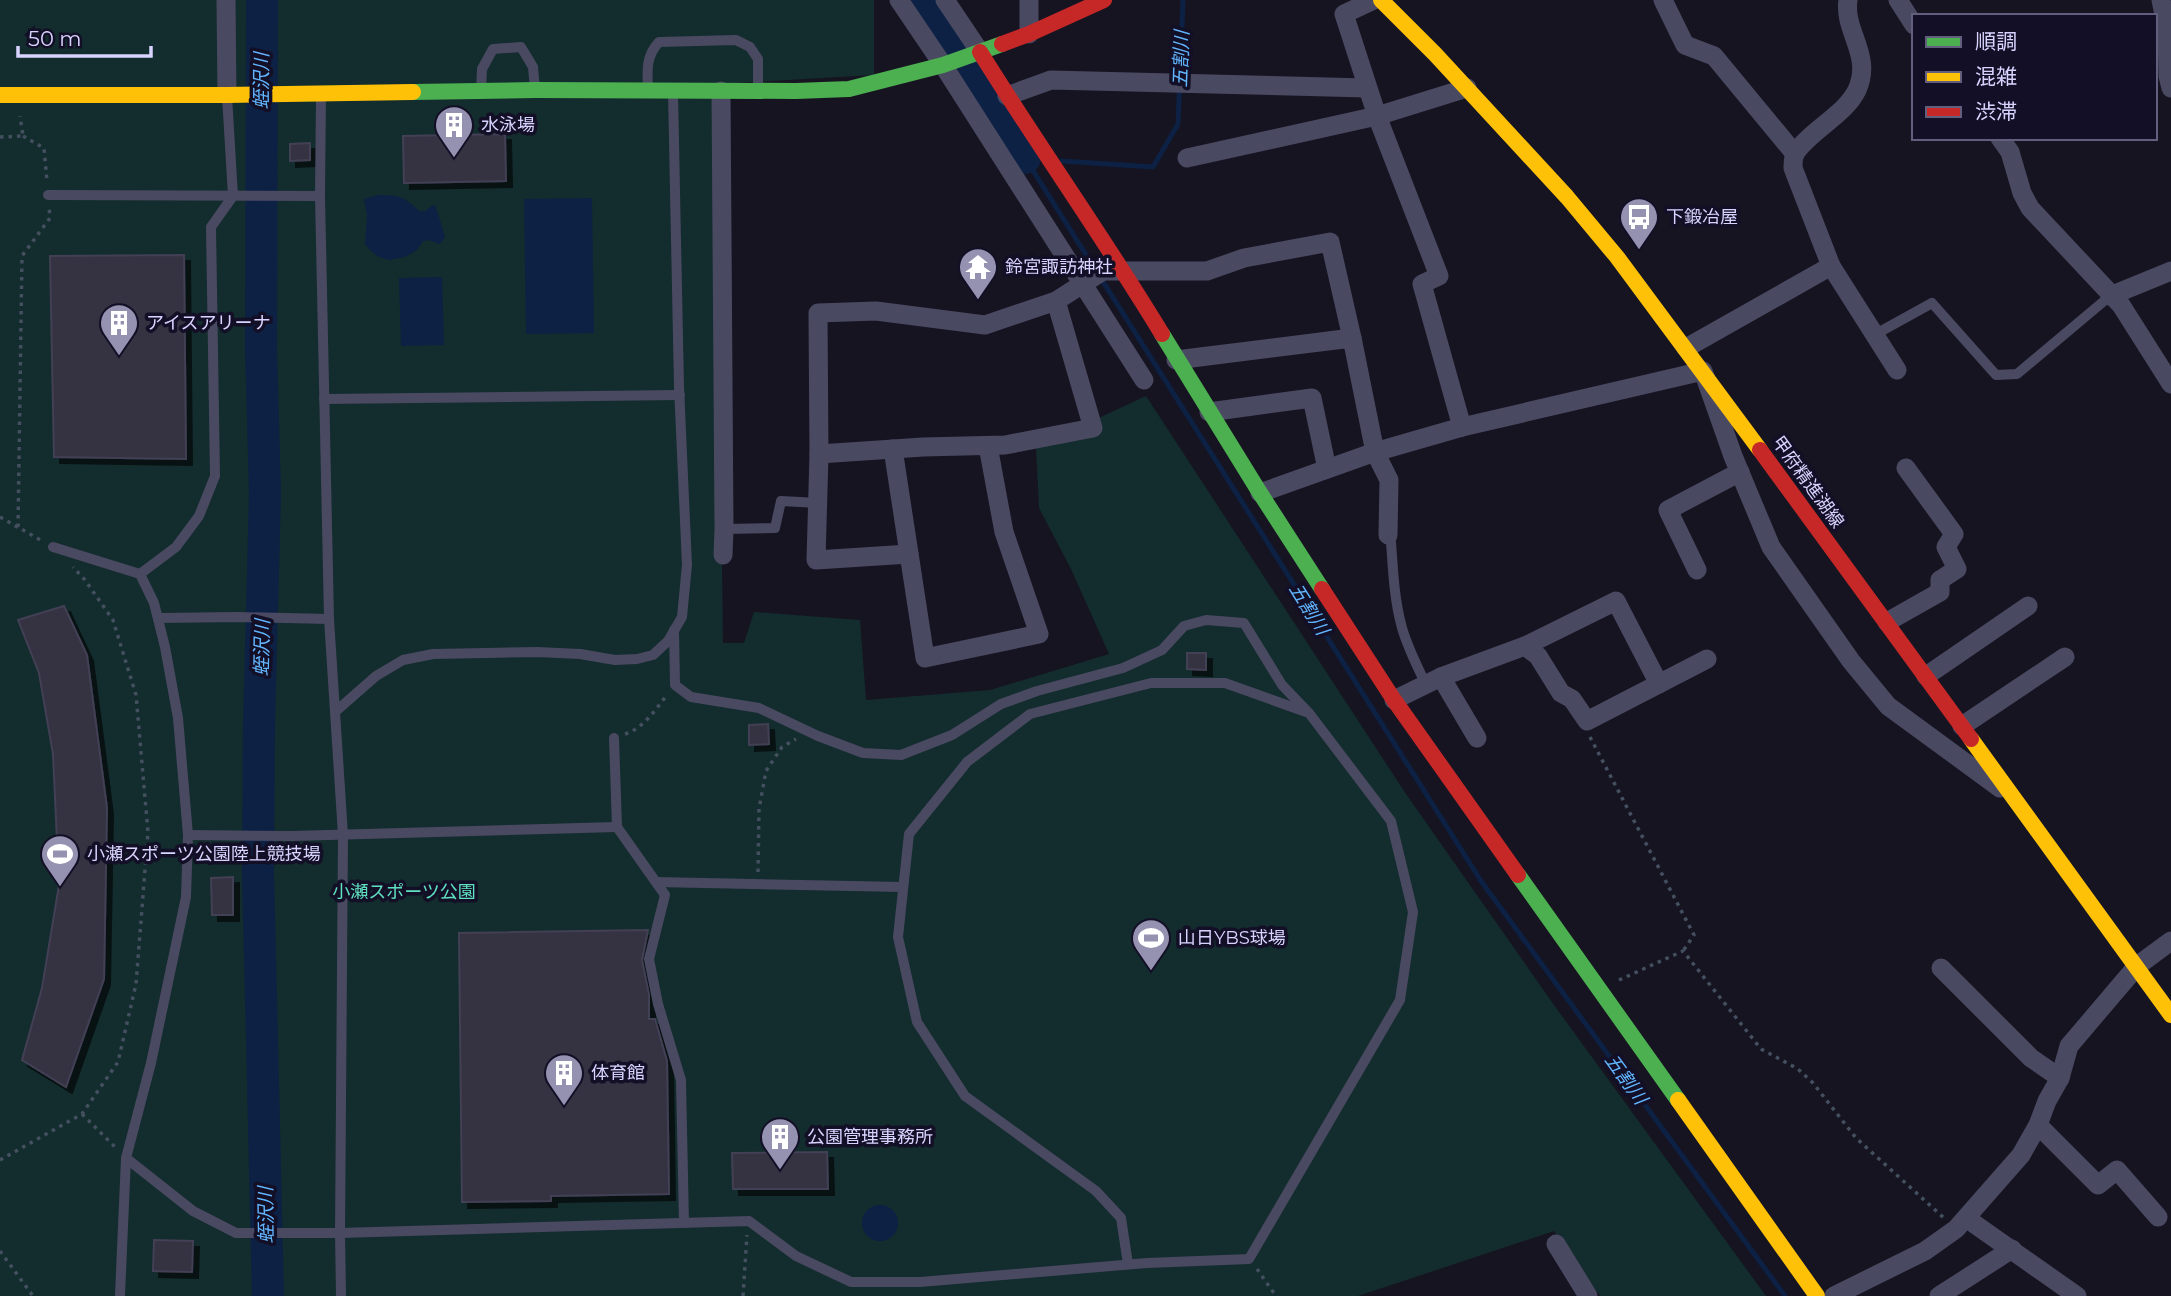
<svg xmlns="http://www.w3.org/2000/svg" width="2171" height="1296" font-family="Montserrat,'Noto Sans JP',sans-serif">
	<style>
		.green { fill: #132c2d }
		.water { fill: #0d2144 }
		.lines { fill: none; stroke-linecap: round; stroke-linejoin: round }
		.stream { stroke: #0d2144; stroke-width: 5 }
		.river { stroke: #0d2144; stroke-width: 32 }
		.building { fill: #343243; stroke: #433f54; stroke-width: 2; filter: url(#shadow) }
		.path { stroke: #44505f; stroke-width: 3.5; stroke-dasharray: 3.5 5; stroke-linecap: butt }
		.lane { stroke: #4a4962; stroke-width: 10 }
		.street { stroke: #4a4962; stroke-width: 19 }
		.fast { stroke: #4caf50; stroke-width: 16 }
		.slow { stroke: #ffc107; stroke-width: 16 }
		.jam { stroke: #c62828; stroke-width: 16 }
		.labels { text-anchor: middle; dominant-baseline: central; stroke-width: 7; stroke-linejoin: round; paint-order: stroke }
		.poi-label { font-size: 18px; fill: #d9d4ff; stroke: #130f26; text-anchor: start }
		.street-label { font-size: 18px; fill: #d9d4ff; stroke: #130f26 }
		.park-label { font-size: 18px; fill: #5fe0c0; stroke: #130f26 }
		.water-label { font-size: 19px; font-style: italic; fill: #62b6ff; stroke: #130f26 }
	</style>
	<defs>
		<filter id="shadow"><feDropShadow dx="6" dy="6" stdDeviation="0" flood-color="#0009"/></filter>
	</defs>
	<rect width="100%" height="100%" fill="#161421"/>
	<path class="green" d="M0 0H874V75L716 84 723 643H744L754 612 860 620 866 700 990 690 1109 654 1071 569 1039 508 1036 447 1146 396 1406 794 1554 1005 1766 1296H1600L1554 1231 1358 1296H0Z"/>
	<g class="water">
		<path d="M378 195C398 195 404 196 419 211H425L433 205 436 207 445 237 440 244 428 240 423 241 417 250 405 257 389 260 379 257 371 251 365 244 367 215 364 199Z"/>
		<path d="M592 198 594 333 526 334 524 199Z"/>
		<path d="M442 277 444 345 401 346 399 278Z"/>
		<circle cx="880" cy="1223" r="18"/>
	</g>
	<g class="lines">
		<g class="stream">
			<path d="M1038 159 1025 158 1481 881 1785 1296"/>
			<path d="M1062 161 1153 167 1178 124 1183 0"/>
		</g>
		<g class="river">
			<path d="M262 0 261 350 265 493 259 725 258 872 268 1296"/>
			<path d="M921 0 1025 158"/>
		</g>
	</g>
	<g class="building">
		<path d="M505 134 506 181 404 183 403 136Z"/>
		<path d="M310 143V160L290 161V144Z"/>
		<path d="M184 255 186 459 54 457 50 256Z"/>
		<path d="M64 606 87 655 107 808 104 979 66 1087 22 1060 42 988 59 885 53 754 39 673 18 620Z"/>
		<path d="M1187 653H1206V670L1187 669Z"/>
		<path d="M768 724 769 744 749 745V725Z"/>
		<path d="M233 877V915H212L211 878Z"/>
		<path d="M648 930 642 960 649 995V1019H655L667 1061 669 1194 551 1196V1201L462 1202 459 933Z"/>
		<path d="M827 1152 828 1189H733L732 1153Z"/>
		<path d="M154 1240 193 1241 192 1272 153 1271Z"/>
	</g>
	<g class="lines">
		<g class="path">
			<path d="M23 136 44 148 47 181"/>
			<path d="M0 137 23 136 20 116"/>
			<path d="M0 517 44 542"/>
			<path d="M18 527 22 256 50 218 49 206"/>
			<path d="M625 734C644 728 655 710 667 695"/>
			<path d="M1590 737 1694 935 1683 951"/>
			<path d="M758 872 759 809 766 771 782 747 796 739"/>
			<path d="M1619 980 1683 951 1761 1049 1798 1069 1813 1083 1856 1138 1944 1218"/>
			<path d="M82 1114 115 1147"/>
			<path d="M0 1160 82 1114 118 1062 136 984 148 832 136 695 113 620 85 580 73 567"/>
			<path d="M0 1251 33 1296"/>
			<path d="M1257 1269 1276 1296"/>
			<path d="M743 1296 747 1235"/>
		</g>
		<g class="lane">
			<path d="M648 88C647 70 646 56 659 42L736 40 750 47 758 59V91"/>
			<path d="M481 90 482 69 493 49 521 47 533 67 535 90"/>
			<path d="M321 94 320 196 329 619 343 835 340 1233 341 1296"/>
			<path d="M48 195 320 196"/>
			<path d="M1874 335 1932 303 1996 375 2017 374 2110 296"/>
			<path d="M324 399 680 395"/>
			<path d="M724 529 775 528 781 501 818 503"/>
			<path d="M1388 535 1391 542C1393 569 1394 597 1401 624 1406 645 1417 665 1426 685"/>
			<path d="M53 547 140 574 154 603 165 647 178 718 188 835 186 897 151 1063 126 1158 193 1211 236 1233H340L749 1221 796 1256 851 1282H920L1147 1263 1249 1259 1400 1000 1413 912 1391 821 1309 713 1225 683H1151L1030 714 967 762 909 834 898 937 917 1022 965 1096 1096 1191 1121 1218 1128 1264"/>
			<path d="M140 574 176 547 199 516 215 476 211 227 233 196 227 96"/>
			<path d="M158 618 237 617 329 619"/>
			<path d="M674 630 675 685 691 697 759 708 818 736 863 753 901 755 952 735 1001 704 1037 691 1123 668 1162 650 1184 626 1206 620 1244 623 1282 685 1307 711"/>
			<path d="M335 712 376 676 403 660 433 654 537 652 580 654 615 660 637 659 653 655 668 641 682 617 687 565 679 387 673 92"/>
			<path d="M614 738 617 827 665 895 649 959 658 1004 681 1080 684 1223"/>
			<path d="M188 835 292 836 617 827"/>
			<path d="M656 882 903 887"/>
			<path d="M120 1295 126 1158"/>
		</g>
		<g class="street">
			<path d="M226 0 227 95"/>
			<path d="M899 0 943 65 1144 380"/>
			<path d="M945 0 980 52"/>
			<path d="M1029 0V34"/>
			<path d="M1374 0 1344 14 1377 116 1439 276 1422 284 1462 427"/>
			<path d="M1663 0 1685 45 1714 56 1795 154"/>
			<path d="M1848 0C1843 31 1873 55 1857 90 1845 115 1811 130 1796 152 1793 156 1793 163 1793 168L1831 266 1897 370"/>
			<path d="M1898 0 1914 25"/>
			<path d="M2161 0 2167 30 2168 76 2171 88"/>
			<path d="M721 91 724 529 723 555"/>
			<path d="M1007 96 1051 80 1367 88"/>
			<path d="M2000 138 2010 152 2022 193 2030 208 2121 305 2171 384"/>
			<path d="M1187 158 1377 116 1467 88"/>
			<path d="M2110 296 2171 271"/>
			<path d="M1686 348 1831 266"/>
			<path d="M1176 360 1352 338 1375 452 1389 480 1388 535"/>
			<path d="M1209 412 1312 398 1327 469"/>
			<path d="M893 449 925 658 1039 634 1004 532 988 446"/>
			<path d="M819 454 923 447 1005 445 1093 428 1056 301"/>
			<path d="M1260 493 1375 452 1462 427 1703 371 1733 456 1771 547 1818 614 1851 661 1888 706 2000 788"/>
			<path d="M909 554 816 560 819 454 818 313 876 311 985 325 1056 301 1103 271H1207L1244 258 1330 242 1352 338"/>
			<path d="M1697 570 1668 510 1740 472"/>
			<path d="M1887 622 1940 592V580L1957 569 1946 547 1954 534 1906 468"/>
			<path d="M1525 646 1538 656 1561 693 1572 699 1587 721 1707 659"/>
			<path d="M1926 676 2028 606"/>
			<path d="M1441 677 1477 738"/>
			<path d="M1394 700 1441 677 1525 646 1616 601 1659 684"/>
			<path d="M1962 726 2065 657"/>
			<path d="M1941 968 2031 1058 2060 1078"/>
			<path d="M2038 1125 2098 1185 2117 1170 2158 1217"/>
			<path d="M1966 1218 2077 1296"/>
			<path d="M1556 1244 1588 1296"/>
			<path d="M1834 1296 1925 1251 1956 1229 2021 1155 2038 1125 2047 1101 2060 1078 2069 1046 2137 966 2171 941"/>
			<path d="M1939 1296 2012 1249"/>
		</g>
		<g class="fast">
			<path d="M413 92 535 90 796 91 849 89 943 65 1002 44"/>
			<path d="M1162 334 1260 493 1322 589"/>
			<path d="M1518 875 1678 1100"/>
		</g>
		<g class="slow">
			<path d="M1381 0 1435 54 1567 197 1617 257 1760 450"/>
			<path d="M0 95H227L413 92"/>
			<path d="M1971 739 2171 1015"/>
			<path d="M1678 1100 1817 1296"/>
		</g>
		<g class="jam">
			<path d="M1002 44 1029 34 1104 0"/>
			<path d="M980 52C1039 147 1104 238 1162 334"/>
			<path d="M1760 450 1971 739"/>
			<path d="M1322 589 1394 700 1518 875"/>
		</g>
	</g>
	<defs>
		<symbol id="building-pin" viewBox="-11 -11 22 30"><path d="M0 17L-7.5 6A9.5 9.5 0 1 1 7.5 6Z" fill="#9591b1" stroke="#130f26"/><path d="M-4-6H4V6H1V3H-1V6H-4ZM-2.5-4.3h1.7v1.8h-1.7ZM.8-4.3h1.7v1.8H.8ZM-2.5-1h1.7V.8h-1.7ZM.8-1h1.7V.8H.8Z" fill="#fff"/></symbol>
		<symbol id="bus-pin" viewBox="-11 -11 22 30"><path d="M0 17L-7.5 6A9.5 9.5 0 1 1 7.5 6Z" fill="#9591b1" stroke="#130f26"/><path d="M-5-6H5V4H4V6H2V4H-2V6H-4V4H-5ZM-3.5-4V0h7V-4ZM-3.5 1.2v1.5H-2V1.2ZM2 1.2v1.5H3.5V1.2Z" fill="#fff"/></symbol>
		<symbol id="temple-pin" viewBox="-11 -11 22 30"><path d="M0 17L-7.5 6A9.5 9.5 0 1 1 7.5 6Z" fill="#9591b1" stroke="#130f26"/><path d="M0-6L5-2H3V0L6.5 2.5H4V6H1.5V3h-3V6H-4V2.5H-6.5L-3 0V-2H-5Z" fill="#fff"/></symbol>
		<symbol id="stadium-pin" viewBox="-11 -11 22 30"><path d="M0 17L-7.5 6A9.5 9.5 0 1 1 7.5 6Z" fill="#9591b1" stroke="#130f26"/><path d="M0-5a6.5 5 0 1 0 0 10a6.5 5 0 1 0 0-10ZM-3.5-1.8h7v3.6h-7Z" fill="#fff"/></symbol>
	</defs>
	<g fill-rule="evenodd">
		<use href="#building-pin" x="432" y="103" width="44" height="60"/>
		<use href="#bus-pin" x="1617" y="195" width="44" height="60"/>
		<use href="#temple-pin" x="956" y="245" width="44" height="60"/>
		<use href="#building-pin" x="97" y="301" width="44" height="60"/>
		<use href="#stadium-pin" x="38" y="832" width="44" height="60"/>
		<use href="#stadium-pin" x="1129" y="916" width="44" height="60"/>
		<use href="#building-pin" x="542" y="1051" width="44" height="60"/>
		<use href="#building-pin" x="758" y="1115" width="44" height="60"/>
	</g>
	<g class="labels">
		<g class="poi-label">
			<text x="481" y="125">水泳場</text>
			<text x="1666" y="217">下鍛冶屋</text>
			<text x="1005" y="267">鈴宮諏訪神社</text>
			<text x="146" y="323">アイスアリーナ</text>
			<text x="87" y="854">小瀬スポーツ公園陸上競技場</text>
			<text x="1178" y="938">山日YBS球場</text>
			<text x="591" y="1073">体育館</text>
			<text x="807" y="1137">公園管理事務所</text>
		</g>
		<g class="street-label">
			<text transform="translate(1808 482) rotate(54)">甲府精進湖線</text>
		</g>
		<g class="park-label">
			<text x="404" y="892">小瀬スポーツ公園</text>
		</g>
		<g class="water-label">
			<text transform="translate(1181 59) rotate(-88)">五割川</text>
			<text transform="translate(261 81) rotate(-90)">蛭沢川</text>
			<text transform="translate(1309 609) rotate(58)">五割川</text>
			<text transform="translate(262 648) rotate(-89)">蛭沢川</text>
			<text transform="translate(1626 1079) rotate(54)">五割川</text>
			<text transform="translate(266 1215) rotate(-91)">蛭沢川</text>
		</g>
	</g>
	<rect x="1912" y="14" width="245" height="126" fill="#130f26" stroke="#625e7d" stroke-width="2"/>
	<rect x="1926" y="37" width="35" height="10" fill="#4caf50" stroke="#625e7d" stroke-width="2"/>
	<text x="1975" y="49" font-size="21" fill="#d9d4ff">順調</text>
	<rect x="1926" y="72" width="35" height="10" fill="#ffc107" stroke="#625e7d" stroke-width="2"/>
	<text x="1975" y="84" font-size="21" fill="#d9d4ff">混雑</text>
	<rect x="1926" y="107" width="35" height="10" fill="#c62828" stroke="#625e7d" stroke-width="2"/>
	<text x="1975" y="119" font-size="21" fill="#d9d4ff">渋滞</text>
	<path d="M18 46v10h133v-10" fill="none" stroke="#d9d4ff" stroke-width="3.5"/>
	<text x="28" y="46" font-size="21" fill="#d9d4ff" stroke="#130f26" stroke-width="5" paint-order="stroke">50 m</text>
</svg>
